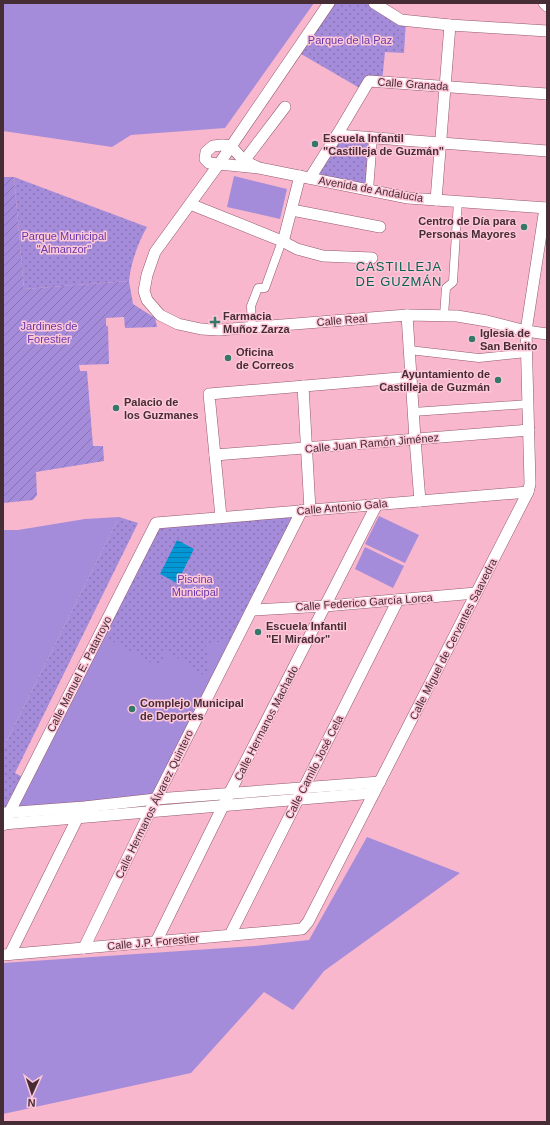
<svg xmlns="http://www.w3.org/2000/svg" width="550" height="1125" font-family="Arial,sans-serif">
	<style>
		.grass { fill: #a48cda }
		.park { fill: url(#park-dots) }
		.garden { fill: url(#garden-furrows) }
		.water { fill: url(#water-rules) }
		.lines { fill: none; stroke-linecap: round; stroke-linejoin: round }
		.pedestrian-casing { stroke: #93596e; stroke-width: 9 }
		.minor-casing { stroke: #93596e; stroke-width: 12 }
		.pedestrian { stroke: #fff; stroke-width: 8 }
		.minor { stroke: #fff; stroke-width: 11 }
		.poi-dot { fill: #357869; stroke: #fec8d9; stroke-width: 1.5 }
		.labels { text-anchor: middle; dominant-baseline: central; stroke-width: 3; stroke-linejoin: round; paint-order: stroke }
		.park-label { font-size: 11px; fill: #6539a9; stroke: #fec8d9 }
		.street-label { font-size: 11px; fill: #462c35; stroke: #fec8d9 }
		.poi-label { font-size: 11px; font-weight: bold; fill: #462c35; stroke: #fec8d9; text-anchor: start }
		.quarter-label { font-size: 13px; letter-spacing: 1px; fill: #096354; stroke: #fec8d9 }
	</style>
	<defs>
		<pattern id="park-dots" width="8" height="8" patternUnits="userSpaceOnUse"><rect width="8" height="8" fill="#a48cda"/><path d="M2 2h.1M6 6h.1" fill="none" stroke="#8773b2" stroke-width="1.8" stroke-linecap="round"/></pattern>
		<pattern id="garden-furrows" width="10" height="10" patternUnits="userSpaceOnUse"><rect width="10" height="10" fill="#a48cda"/><path d="M-1 1l2-2M0 10L10 0M9 11l2-2" fill="none" stroke="#8773b2"/></pattern>
		<pattern id="water-rules" width="6" height="5" patternUnits="userSpaceOnUse"><rect width="6" height="5" fill="#0497d6"/><path d="M0 2.5h6" fill="none" stroke="#077bae"/></pattern>
	</defs>
	<rect width="100%" height="100%" fill="#f8b7cc"/>
	<g class="grass">
		<path d="M3 3H314L225 128 131 135 112 147 3 131Z"/>
		<path d="M234 176 287 189 280 219 227 207Z"/>
		<path d="M302 510 156 799 9 813 156 523Z"/>
		<path d="M379 516 419 535 405 563 365 544Z"/>
		<path d="M119 517 3 748V530H18L85 519Z"/>
		<path d="M365 547 404 566 393 588 355 569Z"/>
		<path d="M367 837 460 873 324 971 293 1010 264 992 191 1073 3 1114V963L255 946 309 940Z"/>
	</g>
	<g class="park">
		<path d="M329 3H374L406 20 404 53 385 52 382 82 363 90 296 51Z"/>
		<path d="M337 135 373 138 369 190 310 178Z"/>
		<path d="M14 177 147 227C138 243 131 262 129 281L24 289Z"/>
		<path d="M119 517 138 523 15 773 26 779 9 813 3 810V748Z"/>
		<path d="M294 517 230 641 205 643C210 657 208 662 206 676L189 668V664L166 652 159 667 105 637 159 529Z"/>
	</g>
	<path class="garden" d="M3 177H14L24 289 129 281 133 304 155 318 157 327 125 328 124 317 106 318V326H108L109 364 79 365 80 371H87L93 446H103L104 461 36 472 37 495 33 500 3 503Z"/>
	<path class="water" d="M177 540 194 549 177 583 160 574Z"/>
	<g class="lines">
		<defs>
			<g id="pedestrian">
				<path d="M369 190 373 138"/>
				<path d="M444 315 446 288 453 282 458 201"/>
				<path d="M252 328 251 306 258 288H265L282 241"/>
				<path d="M409 350 479 358 526 353"/>
				<path d="M413 412 528 404"/>
			</g>
			<g id="minor">
				<path d="M329 3 219 164 155 252 147 275 144 291 147 300 160 315 178 324 201 329 219 330 407 315 457 316 487 321 526 331 547 334"/>
				<path d="M374 3 401 20 450 25 547 31"/>
				<path d="M544 3 547 6"/>
				<path d="M337 135 547 151"/>
				<path d="M244 161 285 107"/>
				<path d="M259 168 244 161 231 146 222 145 213 146 206 152 205 159 209 163 259 168 408 198 547 208"/>
				<path d="M310 178 337 135 369 81 547 94"/>
				<path d="M436 200 450 25"/>
				<path d="M190 204 282 241 297 249 323 256 372 258"/>
				<path d="M292 210 380 227"/>
				<path d="M283 242 300 176"/>
				<path d="M407 315 415 439 420 501"/>
				<path d="M303 386 310 510"/>
				<path d="M215 455 529 430"/>
				<path d="M221 517 209 394 411 377"/>
				<path d="M252 610 325 606 476 593"/>
				<path d="M4 813 84 807 156 799 380 782"/>
				<path d="M3 824 374 793"/>
				<path d="M3 825 156 523 528 492"/>
				<path d="M230 935 398 600"/>
				<path d="M156 942 229 794 377 504"/>
				<path d="M84 948 156 799 302 510"/>
				<path d="M10 954 80 813"/>
				<path d="M3 955 302 929 308 922 528 492 530 484 526 331 545 208"/>
			</g>
		</defs>
		<use href="#pedestrian" class="pedestrian-casing"/>
		<use href="#minor" class="minor-casing"/>
		<use href="#pedestrian" class="pedestrian"/>
		<use href="#minor" class="minor"/>
	</g>
	<g class="poi-dot">
		<circle cx="315" cy="144" r="4"/>
		<circle cx="524" cy="227" r="4"/>
		<path d="M213 316h4v4h4v4h-4v4h-4v-4h-4v-4h4z"/>
		<circle cx="472" cy="339" r="4"/>
		<circle cx="228" cy="358" r="4"/>
		<circle cx="498" cy="380" r="4"/>
		<circle cx="116" cy="408" r="4"/>
		<circle cx="258" cy="632" r="4"/>
		<circle cx="132" cy="709" r="4"/>
	</g>
	<g class="labels">
		<g class="park-label">
			<text x="350" y="40">Parque de la Paz</text>
			<text x="64" y="236">Parque Municipal<tspan x="64" dy="13">"Almanzor"</tspan></text>
			<text x="49" y="326">Jardines de<tspan x="49" dy="13">Forestier</tspan></text>
			<text x="195" y="579">Piscina<tspan x="195" dy="13">Municipal</tspan></text>
		</g>
		<g class="street-label">
			<text transform="translate(413 84) rotate(4)">Calle Granada</text>
			<text transform="translate(371 189) rotate(10)">Avenida de Andalucía</text>
			<text transform="translate(342 320) rotate(-5)">Calle Real</text>
			<text transform="translate(372 443) rotate(-5)">Calle Juan Ramón Jiménez</text>
			<text transform="translate(342 507) rotate(-5)">Calle Antonio Gala</text>
			<text transform="translate(364 602) rotate(-4)">Calle Federico García Lorca</text>
			<text transform="translate(453 639) rotate(-63)">Calle Miguel de Cervantes Saavedra</text>
			<text transform="translate(79 674) rotate(-63)">Calle Manuel E. Patarroyo</text>
			<text transform="translate(266 723) rotate(-63)">Calle Hermanos Machado</text>
			<text transform="translate(314 767) rotate(-63)">Calle Camilo José Cela</text>
			<text transform="translate(154 804) rotate(-64)">Calle Hermanos Álvarez Quintero</text>
			<text transform="translate(153 942) rotate(-5)">Calle J.P. Forestier</text>
		</g>
		<g class="poi-label">
			<text x="323" y="138">Escuela Infantil<tspan x="323" dy="13">"Castilleja de Guzmán"</tspan></text>
			<text x="516" y="221" text-anchor="end">Centro de Día para<tspan x="516" dy="13">Personas Mayores</tspan></text>
			<text x="223" y="316">Farmacia<tspan x="223" dy="13">Muñoz Zarza</tspan></text>
			<text x="480" y="333">Iglesia de<tspan x="480" dy="13">San Benito</tspan></text>
			<text x="236" y="352">Oficina<tspan x="236" dy="13">de Correos</tspan></text>
			<text x="490" y="374" text-anchor="end">Ayuntamiento de<tspan x="490" dy="13">Castilleja de Guzmán</tspan></text>
			<text x="124" y="402">Palacio de<tspan x="124" dy="13">los Guzmanes</tspan></text>
			<text x="266" y="626">Escuela Infantil<tspan x="266" dy="13">"El Mirador"</tspan></text>
			<text x="140" y="703">Complejo Municipal<tspan x="140" dy="13">de Deportes</tspan></text>
		</g>
		<g class="quarter-label">
			<text x="399" y="266">CASTILLEJA<tspan x="399" dy="15">DE GUZMÁN</tspan></text>
		</g>
	</g>
	<rect width="550" height="1125" fill="none" stroke="#462c35" stroke-width="8"/>
	<g transform="translate(32 1093) rotate(183)" stroke="#fec8d9" stroke-width="3" paint-order="stroke">
	<path d="M0-3L7 15L0 10L-7 15Z" fill="#462c35"/>
	<text y="-6" font-size="11" font-weight="bold" text-anchor="middle" fill="#462c35">N</text>
	</g>
</svg>
